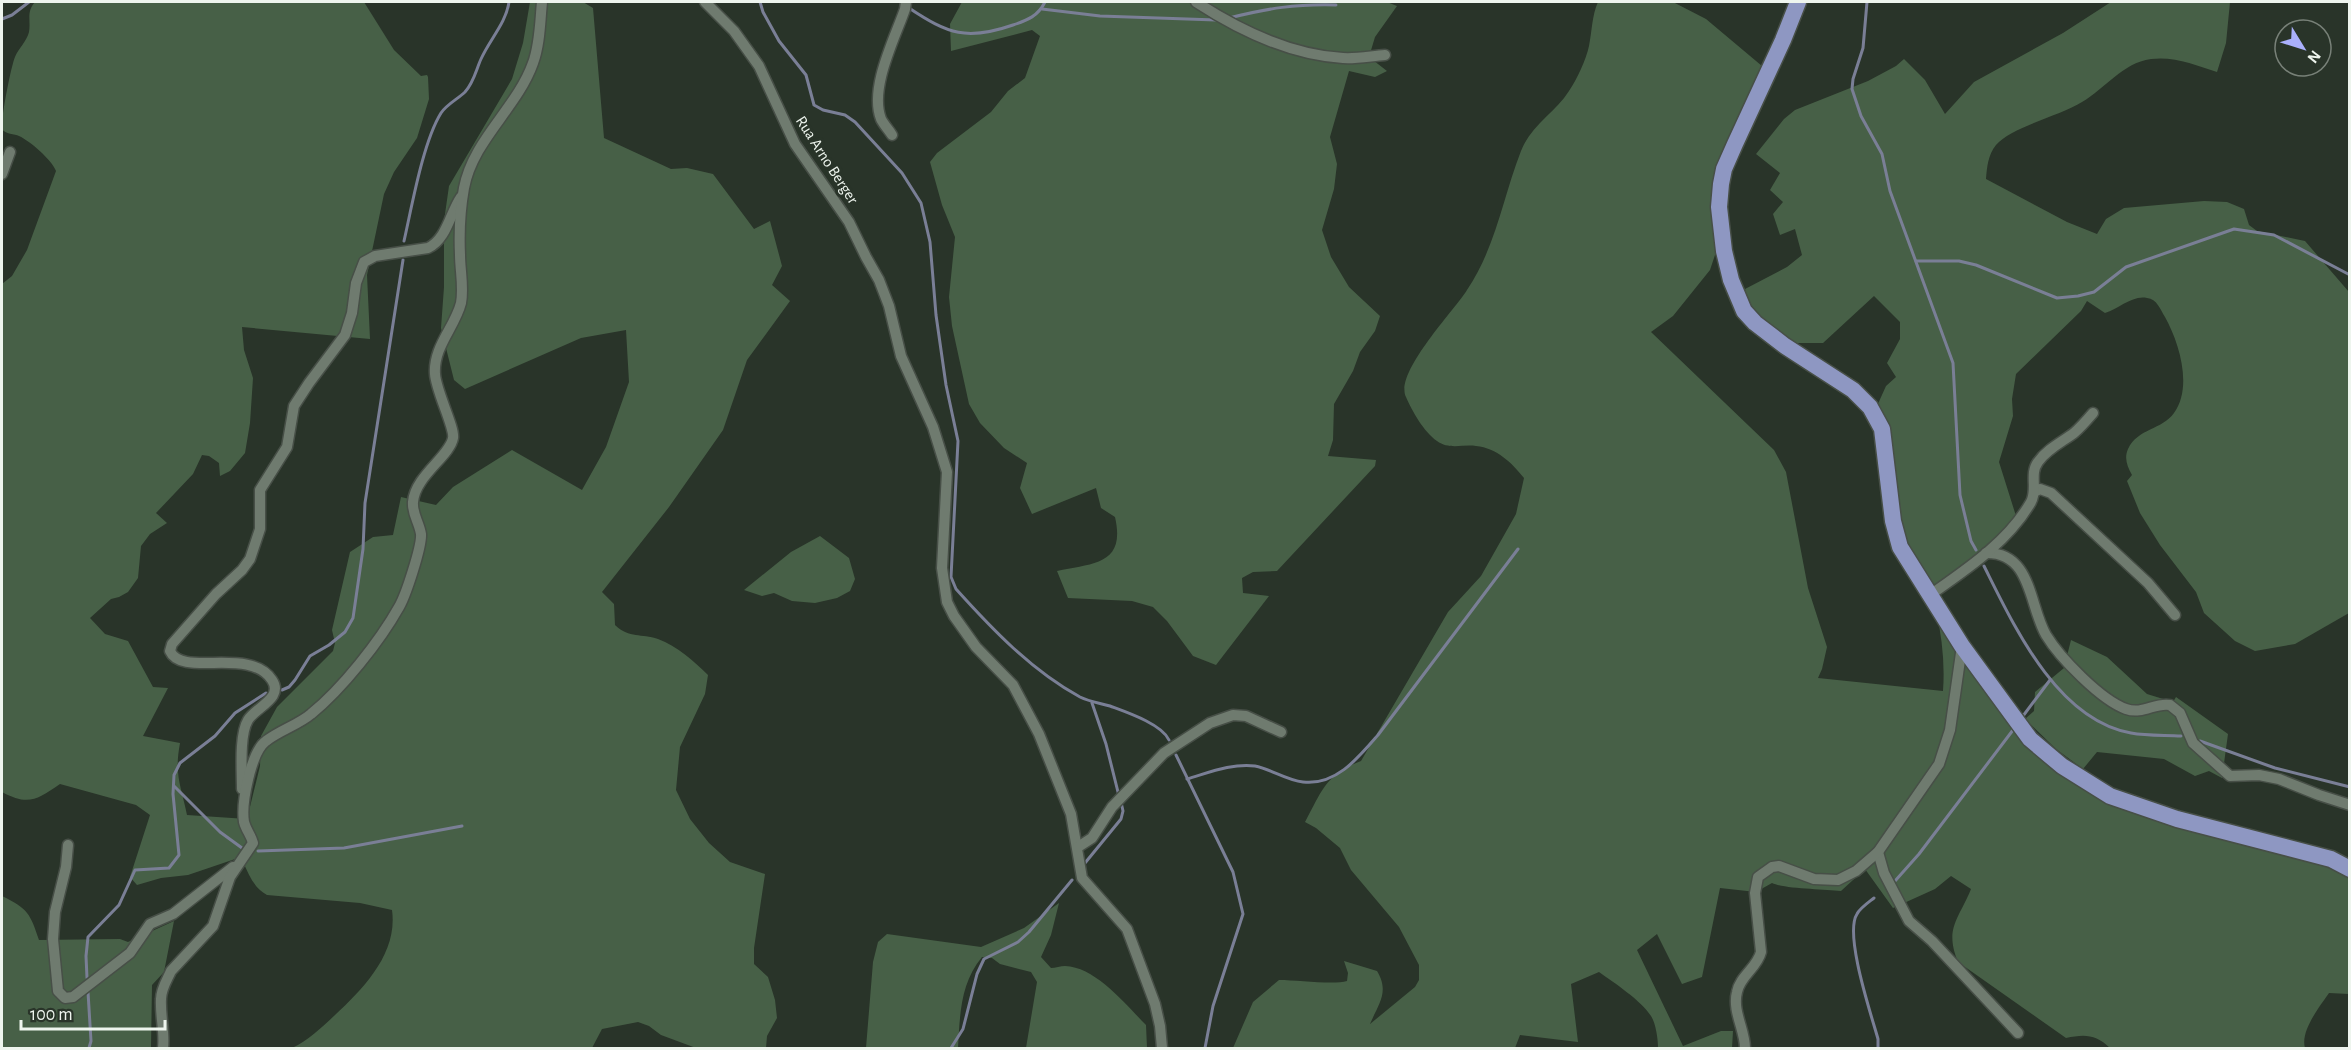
<svg xmlns="http://www.w3.org/2000/svg" width="2351" height="1050" font-family="'Alegreya Sans',sans-serif">
	<style>
		.green { fill: #476047 }
		.lines { fill: none; stroke-linecap: round; stroke-linejoin: round }
		.stream { stroke: #7a7f96; stroke-width: 3 }
		.minor-casing { stroke: #474f47; stroke-width: 13 }
		.primary-casing { stroke: #474f47; stroke-width: 19 }
		.minor { stroke: #6f7b6f; stroke-width: 10 }
		.primary { stroke: #8e97c2; stroke-width: 16 }
		.labels { text-anchor: middle; dominant-baseline: central; stroke-width: 6; stroke-linejoin: round; paint-order: stroke }
		.street-label { font-size: 16px; fill: #eef5ee; stroke: #293429 }
	</style>
	<rect width="100%" height="100%" fill="#293429"/>
	<g class="green">
		<path d="M35 2H364L394 50 421 76 427 75 428 77 429 99 417 138 394 172 384 194 367 275 370 339 242 327 244 350 253 378 250 423 245 453 230 471 220 476 219 463 209 456 202 455 193 474 156 513 167 523 150 534 141 546 138 578 128 592 119 597 111 599 90 618 105 634 128 641 153 687 168 688 143 736 180 743C174 775 181 785 187 815L247 819 260 766 261 736 277 707 333 651 335 643 332 630 350 552 373 537 393 535 401 497 436 505 453 487 512 450 582 490 606 447 629 382 626 330 581 338 465 389 454 380 441 328 444 287V221L449 186 512 79 523 43 530 2H583L593 8 604 138 671 169 687 168 713 174 754 229 770 221 782 266 772 285 790 301 747 360 723 430 669 507 602 592 614 604 615 625C630 639 641 633 658 639 677 646 695 662 708 675L705 694 680 747 676 790 690 819 709 843 730 862 765 874 754 948V964L768 977 775 1000 777 1018 767 1036 766 1048H696L661 1035 649 1026 638 1022 602 1029 592 1048H292C309 1040 321 1028 335 1015 364 988 398 953 392 910L360 903 267 895C254 888 249 875 243 862L244 856 188 875 161 878 137 885 130 877 150 815 136 805 60 784C37 800 28 806 2 792V284L12 276 27 250 56 171C52 160 30 141 19 136 15 134 5 134 2 129 0 123 11 66 15 57 18 49 27 41 29 32 31 20 26 12 35 2Z"/>
		<path d="M962 2H1387L1397 6 1375 37 1369 57 1387 71 1375 77 1349 71 1330 137 1337 164 1334 189 1322 230 1331 257 1349 287 1380 316 1375 331 1360 352 1353 371 1334 404 1333 440 1328 456 1376 460 1375 466 1277 571 1253 572 1242 578 1243 593 1269 596 1216 665 1193 656 1167 621 1153 607 1132 601 1068 598 1057 571C1093 563 1126 565 1115 517L1101 508 1096 488 1032 514 1020 488 1027 463 1004 448 980 423 969 404 952 326 949 297 955 237 942 205 930 162 937 153 991 112 1008 91 1025 78 1040 36 1032 30 951 51 950 24Z"/>
		<path d="M1598 2H1673L1706 19 1762 66 1716 182 1720 247 1716 252 1710 270 1673 316 1651 332 1774 450 1786 472 1808 588 1827 647 1822 669 1818 678 1943 691C1945 664 1942 637 1936 610L1966 661 2072 776 2336 868 2349 876V994L2329 993C2320 1006 2300 1031 2305 1048H2110C2096 1034 2084 1034 2066 1038L1958 962C1944 928 1959 919 1971 889L1951 876 1935 889 1893 908 1865 869 1841 891C1824 889 1785 889 1772 883L1756 892 1720 888 1702 977 1682 984 1657 934 1637 950 1683 1046 1721 1031H1733L1732 1048H1658C1658 1039 1656 1024 1651 1016 1642 1001 1613 982 1599 972L1571 984 1578 1042 1520 1035 1515 1048H1233L1253 1002 1279 980C1297 980 1334 985 1347 981L1348 973 1344 961 1377 971C1390 992 1378 1005 1370 1024L1415 987 1419 980V965L1399 927 1351 870 1340 848 1316 828 1305 822C1322 791 1325 775 1361 761L1448 612 1481 576 1516 514 1524 478C1512 463 1497 448 1476 446 1463 444 1449 450 1437 441 1424 432 1412 411 1406 397 1394 373 1454 311 1467 290 1496 247 1503 197 1521 151 1531 125 1555 113 1569 91 1577 79 1586 60 1589 46 1592 31 1592 15 1598 2Z"/>
		<path d="M2111 2H2230L2226 43 2217 72C2196 65 2174 56 2151 59 2122 63 2105 89 2082 102 2060 116 2011 127 1996 145 1988 155 1987 167 1986 179L2067 222 2097 234 2106 219 2124 208 2204 201 2227 202 2244 209 2249 225 2257 231 2305 241 2349 292V613L2295 644 2255 651 2235 641 2204 613 2196 592 2160 545 2140 513 2127 481 2132 475C2127 466 2124 458 2128 449 2138 428 2162 430 2174 413 2193 387 2179 342 2165 317 2160 309 2157 299 2147 298 2132 295 2119 309 2105 313L2087 301 2081 311 2016 374 2012 399 2013 416 1999 462 2016 516 1985 551 1935 587 1903 536 1877 406 1886 386 1896 377 1887 363 1900 339V322L1874 296 1823 343H1793L1773 330 1748 304 1745 289 1787 267 1802 255 1795 229 1780 235 1773 214 1783 202 1770 190 1780 173 1756 154 1784 119 1795 110 1868 81 1896 66 1904 59 1925 80 1945 114 1974 82 2063 33Z"/>
		<path d="M820 536 849 558 855 579 850 591 837 598 815 603 792 601 774 593 762 596 744 590 791 552Z"/>
		<path d="M2071 640 2107 657 2147 694 2173 702 2176 697 2228 734 2222 778 2209 771 2195 776 2164 759 2097 752 2083 769 2056 749 2025 719 2034 711 2035 692 2064 668Z"/>
		<path d="M2 896C28 909 30 913 39 940L120 939 128 942 174 921 164 972 152 985 151 1048H2Z"/>
		<path d="M1059 903 1051 935 1041 957 1051 968C1055 968 1061 966 1065 966 1096 967 1126 1005 1146 1025L1147 1048H1026L1037 982 1031 972 1000 964 992 958 982 957C960 984 960 1015 958 1048H866L873 962 878 942 887 934 981 947 1024 928Z"/>
	</g>
	<g class="lines">
		<g class="stream">
			<path d="M760 2 763 12 779 41 806 75 814 105 823 110 845 115 855 122 902 173 921 203 930 242 936 315 946 385 958 441 951 577 956 589C992 629 1032 671 1080 697 1090 702 1100 703 1110 706 1126 712 1162 724 1169 740"/>
			<path d="M1867 2 1863 48 1853 79 1852 89 1861 116 1882 154 1890 191 1953 363 1960 495 1971 541 1976 550"/>
			<path d="M909 8C948 34 967 41 1013 25 1028 20 1038 16 1045 2"/>
			<path d="M1042 9 1100 16 1216 20"/>
			<path d="M1229 18C1269 8 1295 4 1336 5"/>
			<path d="M2 19 12 15 29 2"/>
			<path d="M404 241C412 206 423 142 441 113 447 104 458 99 465 92 474 82 476 70 481 59 490 39 506 23 509 2"/>
			<path d="M1916 261H1959L1976 265 2057 298 2078 296 2094 292 2126 267 2234 229 2274 235 2350 275"/>
			<path d="M1984 566C2014 626 2057 720 2131 733 2147 736 2165 735 2181 736"/>
			<path d="M282 690 289 687 295 680 310 656 329 645 345 632 353 618 363 549 365 503 403 260"/>
			<path d="M1092 703 1106 744 1119 796"/>
			<path d="M2023 716 2050 680"/>
			<path d="M2200 741 2275 768 2350 787"/>
			<path d="M1176 755 1233 872 1243 914 1213 1006 1205 1048"/>
			<path d="M1187 779C1208 773 1232 763 1255 766 1271 769 1286 780 1303 782 1336 786 1359 757 1378 735L1518 549"/>
			<path d="M174 786 220 832 242 848"/>
			<path d="M258 851 344 848 462 826"/>
			<path d="M1085 863 1121 819 1123 811 1121 802"/>
			<path d="M1895 881 1919 854 2013 730"/>
			<path d="M1874 898C1869 902 1860 908 1857 914 1844 934 1871 1014 1878 1039V1048"/>
			<path d="M87 978 86 956 88 937 119 905 135 870 169 868 179 855 173 794 174 775 180 763 215 736 235 713 266 693"/>
			<path d="M88 992 91 1041 89 1048"/>
			<path d="M951 1048 963 1029 977 974 984 959 1018 942 1029 932 1072 880"/>
		</g>
		<defs>
			<g id="minor">
				<path d="M705 2 734 31 759 66 795 144 849 222 866 257 879 280 889 306 901 356 933 427 947 472 942 568 947 602 954 616 976 647 1013 685 1039 734 1071 814 1082 878 1127 929 1155 1004 1160 1026 1162 1048"/>
				<path d="M1196 2C1239 30 1290 55 1343 58 1356 59 1371 56 1385 55"/>
				<path d="M892 135C889 130 884 125 881 119 869 88 895 38 905 9L906 2"/>
				<path d="M2 174 10 152"/>
				<path d="M2034 492 2040 489 2051 493 2148 583 2175 615"/>
				<path d="M1986 553C2032 552 2029 606 2046 635 2060 658 2101 700 2126 709 2143 715 2155 702 2170 705L2180 713 2193 743 2230 776 2259 775 2279 779 2319 795 2350 805"/>
				<path d="M1930 595C1967 569 2008 542 2031 502 2038 489 2029 474 2038 462 2047 449 2062 442 2074 433 2081 427 2087 420 2093 413"/>
				<path d="M242 789C242 771 239 735 248 720 256 707 284 698 272 680 250 646 182 678 170 651L172 644 216 594 242 570 250 559 260 529V490L287 447 294 406 309 383 345 335 352 313 356 283 364 262 375 256 428 248C447 239 450 213 461 197"/>
				<path d="M68 845 66 867 55 912 53 939 58 991 65 998 73 997 130 953 150 924 173 914 233 867"/>
				<path d="M1078 847 1092 838 1112 807 1164 753 1210 723 1233 715 1246 716 1281 732"/>
				<path d="M1878 852 1884 873 1909 921 1932 941 2018 1033"/>
				<path d="M163 1048C165 1032 160 1016 161 999 161 989 167 980 171 971L213 926 230 877 253 843C251 835 246 830 244 822 241 803 251 752 266 741 280 730 298 725 311 714 342 689 380 641 399 607 406 595 422 546 421 534 419 522 412 514 413 502 415 476 450 456 453 438 455 428 436 391 435 374 433 347 455 327 461 303 464 287 460 270 460 255 459 233 460 210 464 188 473 140 517 108 533 63 540 44 540 22 542 2"/>
				<path d="M1745 1048C1745 1030 1732 1011 1737 992 1740 976 1757 968 1761 952L1755 893 1758 877 1772 867 1779 866 1814 879 1838 880 1856 871 1878 852 1939 764 1950 730 1962 646"/>
			</g>
			<path id="primary" d="M1798 2 1783 40 1735 144 1724 169 1721 184 1719 207 1724 251 1731 280 1744 311 1755 323 1785 346 1853 390 1870 407 1882 429 1893 521 1900 547 1962 646 2030 739 2062 766 2110 796 2177 819 2331 859 2350 869"/>
		</defs>
		<use href="#minor" class="minor-casing"/>
		<use href="#primary" class="primary-casing"/>
		<use href="#minor" class="minor"/>
		<use href="#primary" class="primary"/>
	</g>
	<g class="labels">
		<g class="street-label">
			<text transform="translate(827 160) rotate(57)">Rua Arno Berger</text>
		</g>
	</g>
	<rect width="2351" height="1050" fill="none" stroke="#eef5ee" stroke-width="6"/>
	<g transform="translate(2303 48) rotate(128)"><circle r="28" fill="#293429" stroke="#788178" stroke-width="1.5"/>
	<path d="M0-4.5L10 22L0 15L-10 22Z" fill="#aab0fc"/>
	<text y="-9" font-size="16" font-weight="bold" text-anchor="middle" fill="#eef5ee">N</text>
	</g>
	<path d="M21 1020v9h144v-9" fill="none" stroke="#eef5ee" stroke-width="3"/>
	<text x="30" y="1020" font-size="18" fill="#eef5ee" stroke="#293429" stroke-width="4.5" paint-order="stroke">100 m</text>
</svg>
